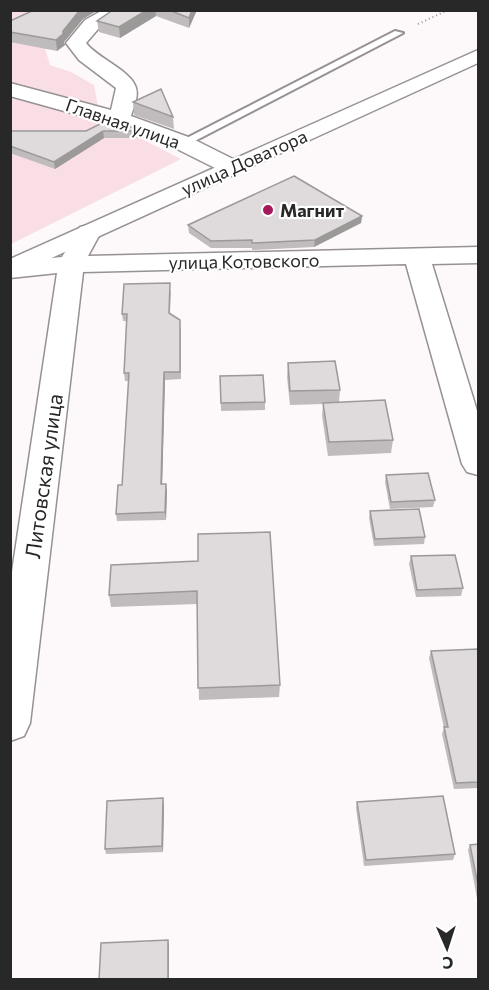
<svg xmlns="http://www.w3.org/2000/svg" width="489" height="990" font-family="Commissioner,sans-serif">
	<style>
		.green { fill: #f9dee6 }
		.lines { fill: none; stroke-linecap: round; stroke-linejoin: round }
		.lane-casing { stroke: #969293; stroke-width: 4 }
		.street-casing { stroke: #969293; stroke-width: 3 }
		.primary-casing { stroke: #969293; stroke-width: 3 }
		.path { stroke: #9b9899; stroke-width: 2; stroke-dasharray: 1 3; stroke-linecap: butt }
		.lane { fill: #fff; fill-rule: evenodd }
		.street { fill: #fff; fill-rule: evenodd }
		.primary { fill: #fff; fill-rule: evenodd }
		.wall { fill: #c0bbbc }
		.shaded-wall { fill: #9c9999 }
		.building { fill: #dfdadb; stroke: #9c9999; stroke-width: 1.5 }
		.poi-dot { fill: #a6195c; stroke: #fff; stroke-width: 2 }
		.labels { text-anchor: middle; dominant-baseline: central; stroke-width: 4.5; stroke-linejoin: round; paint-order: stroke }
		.far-street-label { font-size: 18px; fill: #292828; stroke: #fff }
		.far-poi-label { font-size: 18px; font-weight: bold; fill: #292828; stroke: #fff; text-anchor: start }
		.street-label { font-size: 21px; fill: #292828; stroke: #fff }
	</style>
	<rect width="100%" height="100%" fill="#fdf8fa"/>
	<path class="green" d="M11 11H81L42 39 50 65 71 72 94 85 101 123 118 127 181 159 11 244Z"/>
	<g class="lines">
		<defs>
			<path id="lane" d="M395 31 403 33 187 145 183 146 177 143Z"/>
			<g id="street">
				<path d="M103 10H126L99 28 86 43C97 58 132 71 136 88 139 97 133 108 131 116L191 138 239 162 242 167 239 172 231 174 223 172 175 148 111 124 10 96V83L111 110 116 88 79 60 66 43 85 20Z"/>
				<path d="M89 225 98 227 101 232 88 256 478 247V263L432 264 478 414V475L467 472 462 464 406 264 83 272 30 723 24 736 10 741V585L57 273 10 278V262L62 257 80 227Z"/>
			</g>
			<path id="primary" d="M478 50V63L10 277V259Z"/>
		</defs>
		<use href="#lane" class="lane-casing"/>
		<use href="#street" class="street-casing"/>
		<use href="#primary" class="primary-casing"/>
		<path class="path" d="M418 24 448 10"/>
		<use href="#lane" class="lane"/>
		<use href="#street" class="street"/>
		<use href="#primary" class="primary"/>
	</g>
	<g class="wall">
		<path d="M34 10H98L83 19 64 42 65 45 57 51 10 42V21Z"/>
		<path d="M113 10H197L189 28 156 16 120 38 99 32 97 21Z"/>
		<path d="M133 102 173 117 174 129 134 115Z"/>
		<path d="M10 131H142L143 138H104L55 169 10 153Z"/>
		<path d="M362 216 361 223 314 247 252 250V248H211L189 233 188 225Z"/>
		<path d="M171 291 170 313 181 328V379L165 380 162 484 167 491 166 520 117 521 116 514 122 485 129 381H125L124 373 127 321H123L122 314Z"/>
		<path d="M288 363 340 390 339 402 393 440 391 453 328 456 322 416 323 404 290 405 287 377Z"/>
		<path d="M220 376 265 402V410L221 411Z"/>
		<path d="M386 475 435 500 433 507 390 509 385 482Z"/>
		<path d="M370 511 425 537 424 544 374 546 369 518Z"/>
		<path d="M411 556 463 588 461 596 416 597 409 564Z"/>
		<path d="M198 561 280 685 279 697 199 700 197 604 111 607 109 595Z"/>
		<path d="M478 650V788L454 789 442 734 444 728 429 658 431 651Z"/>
		<path d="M357 802 455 854 453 860 364 866 356 808Z"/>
		<path d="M164 805 163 852 106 854 105 849Z"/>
		<path d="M478 844V904L468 850 470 845Z"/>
	</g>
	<g class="shaded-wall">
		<path d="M80 10H98L83 19 64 42 65 45 57 51 56 40Z"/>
		<path d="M147 10H155L156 16 120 38 119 27Z"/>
		<path d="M192 10H197L189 28V18Z"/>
		<path d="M103 131 104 138 55 169 54 162Z"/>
		<path d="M362 216 361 223 314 247 315 240Z"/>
		<path d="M164 372 165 380 162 491 161 484Z"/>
		<path d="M166 484 167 491 166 520 165 512Z"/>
		<path d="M163 798 164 805 163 852 162 846Z"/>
		<path d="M168 940 169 945V980H168Z"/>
	</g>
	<g class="building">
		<path d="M34 10H80L63 31V34L56 40 10 32V21Z"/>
		<path d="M113 10H147L119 27 97 21Z"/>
		<path d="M169 10H192L189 18Z"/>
		<path d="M161 89 173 117 133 102Z"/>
		<path d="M110 119 142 131H103L54 162 10 146V131H86Z"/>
		<path d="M294 176 362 216 315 240 252 243V240L211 241 188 225Z"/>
		<path d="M170 283 169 313 180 320V372H164L161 484H166L165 512 116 514 118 485H122L129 373H124L127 314H122L124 284Z"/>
		<path d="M335 361 340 390 290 391 288 363Z"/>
		<path d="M263 375 265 402 221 403 220 376Z"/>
		<path d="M385 400 393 440 329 442 323 403Z"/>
		<path d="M428 473 435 500 391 502 386 475Z"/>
		<path d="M419 509 425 537 375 539 370 511Z"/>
		<path d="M270 532 280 685 198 688 197 591 109 595 111 565 198 561V534Z"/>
		<path d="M455 555 463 588 417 590 411 556Z"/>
		<path d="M478 649V782L456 783 444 727H448L431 651Z"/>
		<path d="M443 796 455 854 366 860 357 802Z"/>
		<path d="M163 798 162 846 105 849 107 801Z"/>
		<path d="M478 844V885L470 845Z"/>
		<path d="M168 940V980H99L101 943Z"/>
	</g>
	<circle class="poi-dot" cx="268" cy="210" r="6"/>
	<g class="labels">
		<g class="far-street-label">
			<text transform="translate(123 123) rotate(19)">Главная улица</text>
			<text transform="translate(244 162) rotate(-24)">улица Доватора</text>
			<text transform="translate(244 261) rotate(-1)">улица Котовского</text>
		</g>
		<g class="far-poi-label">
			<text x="280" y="210">Магнит</text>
		</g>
		<g class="street-label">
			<text transform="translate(43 476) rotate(-82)">Литовская улица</text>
		</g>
	</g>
	<rect width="489" height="990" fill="none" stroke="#292828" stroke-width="24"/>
	<g transform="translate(447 948) rotate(177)" stroke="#ffffff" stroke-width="4.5" paint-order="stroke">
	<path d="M0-4.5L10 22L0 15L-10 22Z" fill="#292828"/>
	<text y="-9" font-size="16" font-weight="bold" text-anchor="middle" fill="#292828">С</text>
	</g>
</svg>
